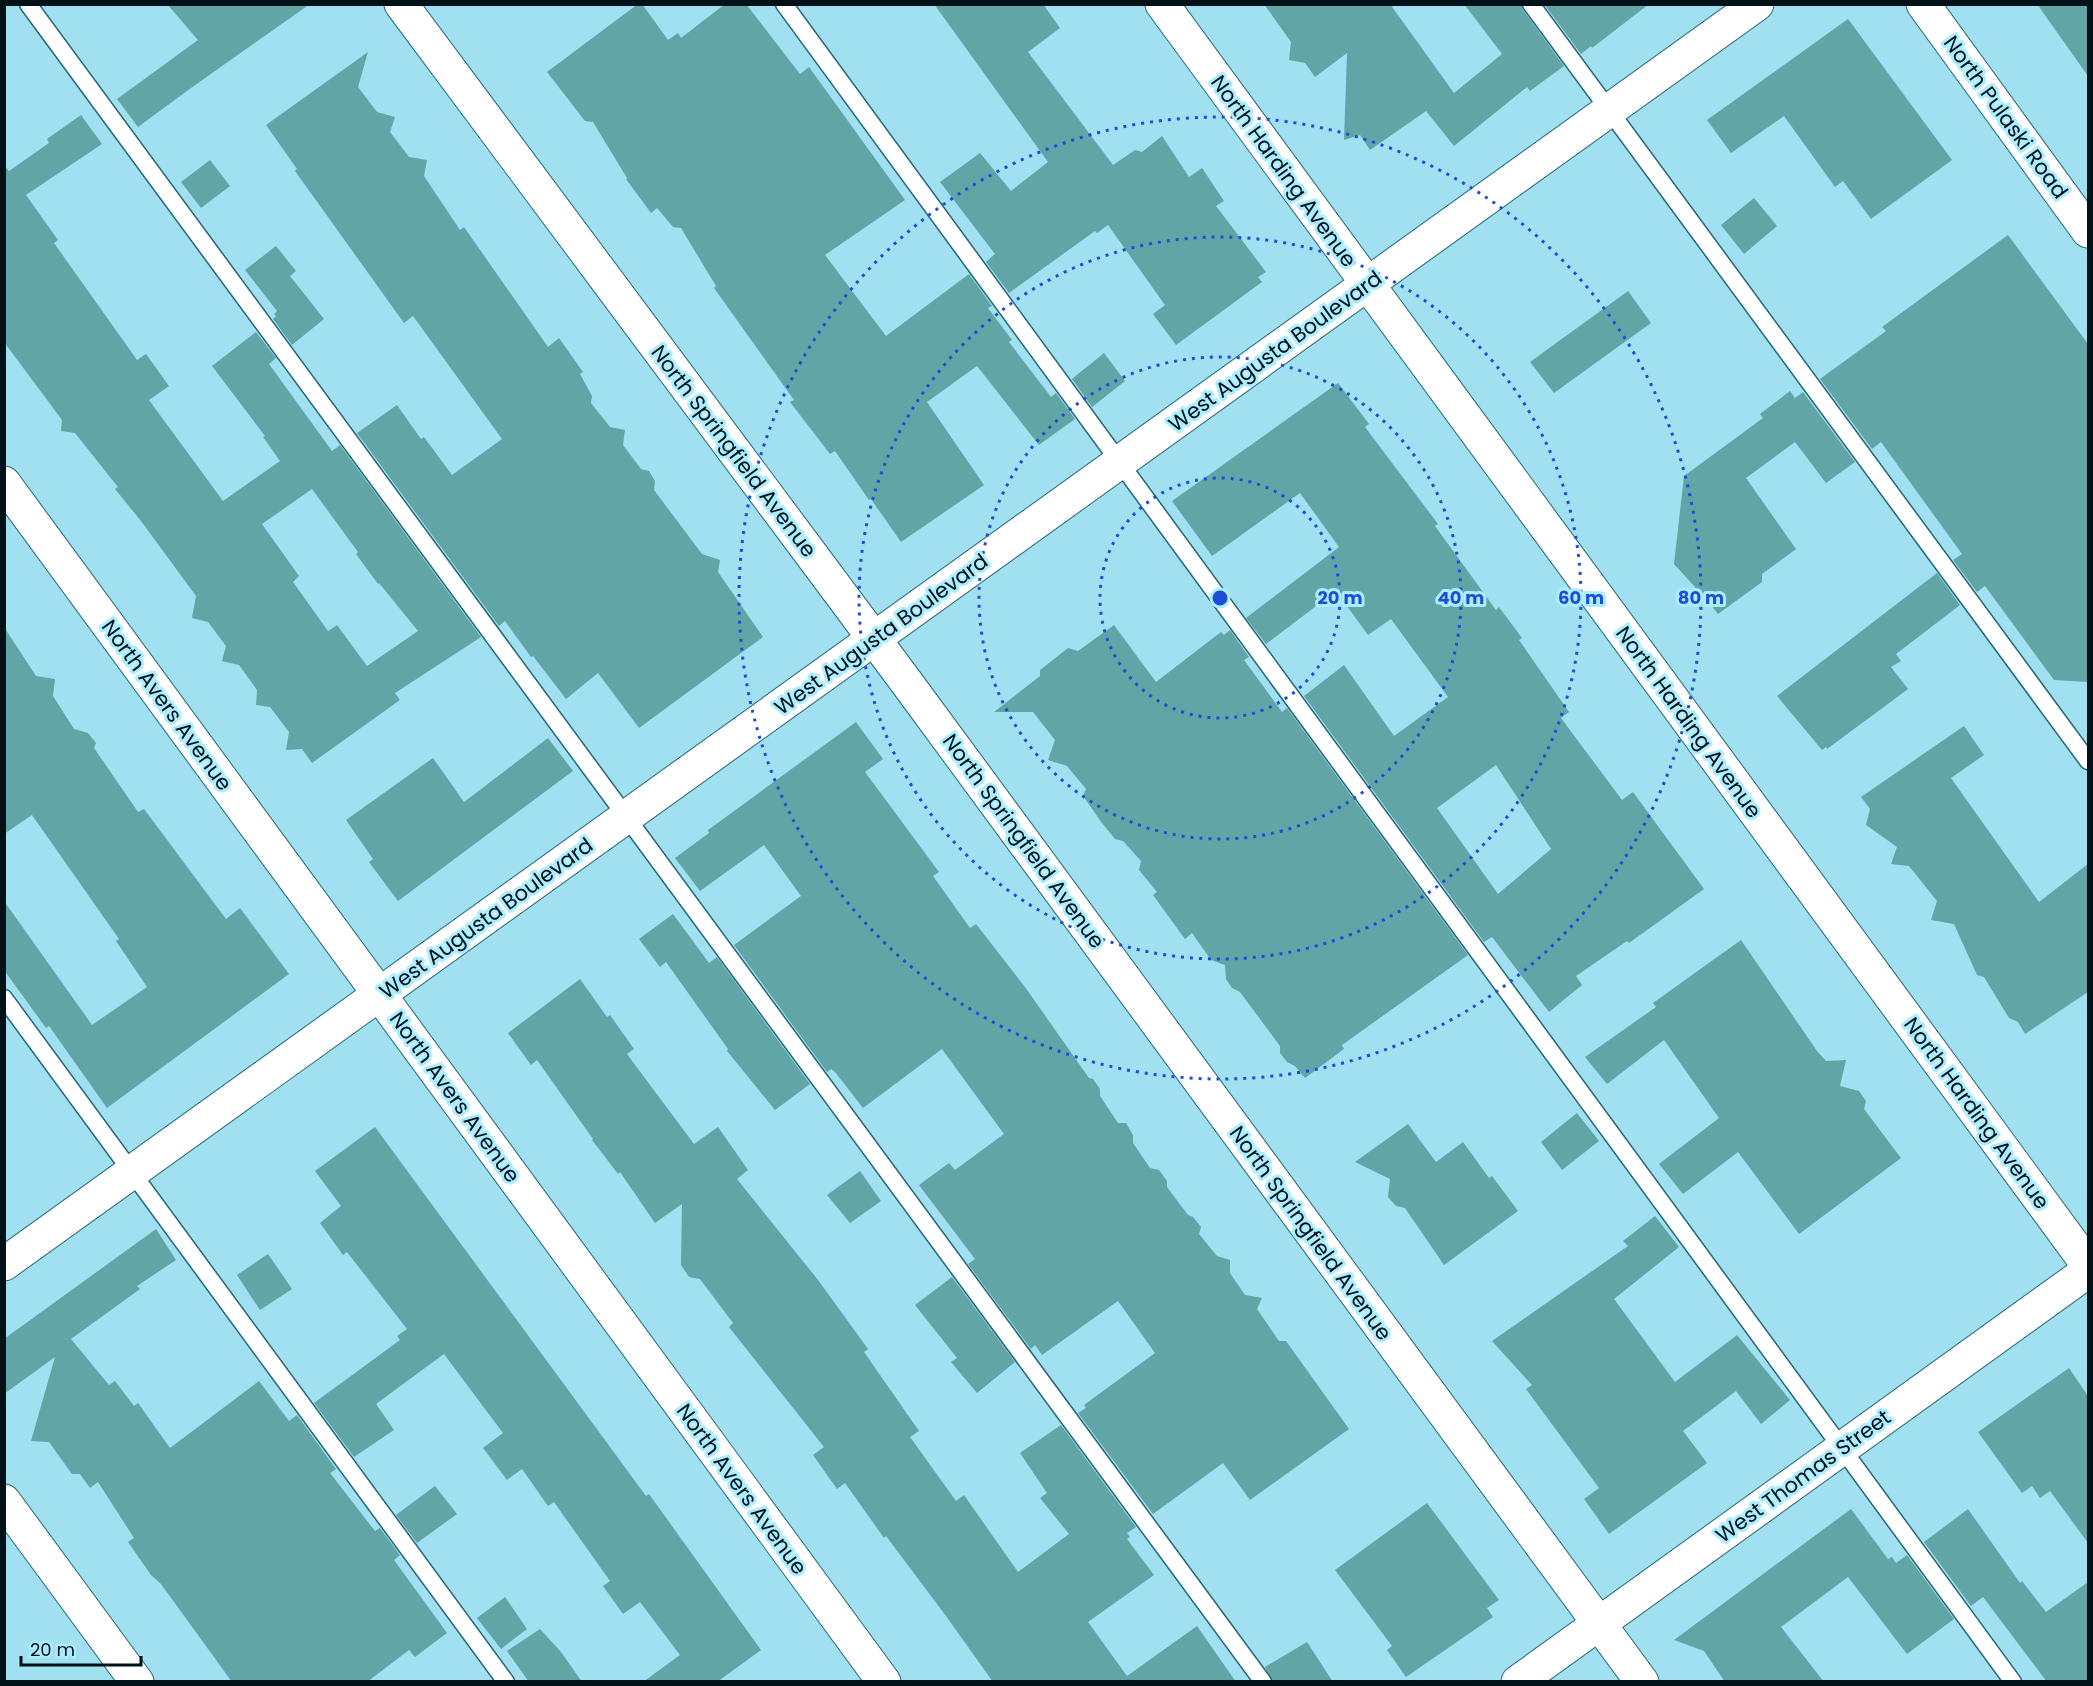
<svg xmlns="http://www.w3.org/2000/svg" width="2093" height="1686" font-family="Poppins,sans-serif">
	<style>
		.building { fill: #61a5a6; fill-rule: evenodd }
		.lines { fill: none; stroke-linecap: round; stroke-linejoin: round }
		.service-casing { stroke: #256676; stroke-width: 19 }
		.minor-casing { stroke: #256676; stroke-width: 35 }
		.tertiary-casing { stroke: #256676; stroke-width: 35 }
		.secondary-casing { stroke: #256676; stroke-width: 35 }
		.service { stroke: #fff; stroke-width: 16 }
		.minor { stroke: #fff; stroke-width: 33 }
		.tertiary { stroke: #fff; stroke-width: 33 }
		.secondary { stroke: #fff; stroke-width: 33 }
		.ring { fill: none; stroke: #1d4ed8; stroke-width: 3; stroke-dasharray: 3 6 }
		.labels { text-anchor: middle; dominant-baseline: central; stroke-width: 6; stroke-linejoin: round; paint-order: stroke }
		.street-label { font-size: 21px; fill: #001117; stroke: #acedff }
		.centre { fill: #1d4ed8; stroke: #acedff; stroke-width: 3 }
		.ring-label { font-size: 18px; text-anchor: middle; font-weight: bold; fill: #1d4ed8; stroke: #acedff; stroke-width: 6; stroke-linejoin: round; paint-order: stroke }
	</style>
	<rect width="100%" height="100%" fill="#a0e0f1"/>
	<g class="building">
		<path d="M167 4H310L191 88 138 127 117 99 198 40Z"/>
		<path d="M638 4H642L668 40 678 33 681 38 725 4H746L800 74 809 67 905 200 825 255 886 336 969 274 992 306 988 308 1012 340 1009 342 1051 397 1056 393 1075 419 1039 445 977 366 927 402 984 485 901 542 871 499 869 500 835 451 830 454 790 402 794 400 714 288 716 286 681 228 673 227 657 208 651 213 626 179 627 178 593 122 585 121 547 72Z"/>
		<path d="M934 4H1043L1060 28 1028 52 1113 165 1135 150 1142 152 1162 136 1189 177 1202 168 1224 201 1216 206 1266 272 1258 277 1262 282 1176 345 1153 314 1165 305 1108 225 1097 233 1095 231 1009 293 986 262 995 254 940 182 980 153 1011 191 1048 162Z"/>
		<path d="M1264 4H1390L1454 93 1502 54 1464 4H1521L1523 10 1564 66 1530 91 1527 87 1454 146 1426 111 1370 150 1360 135 1344 140 1347 53 1315 77 1305 63 1289 60 1291 42Z"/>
		<path d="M1544 4H1649L1592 48 1591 46 1581 54Z"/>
		<path d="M2037 4H2088V76Z"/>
		<path d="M1848 19 1952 160 1871 219 1843 181 1835 187 1784 116 1731 153 1707 120Z"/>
		<path d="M368 52 358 87 377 112 395 117 390 132 409 157 427 160 424 176 460 230 464 227 548 347 559 338 583 372 580 374 592 396 591 403 610 427 625 430 623 445 641 469 649 471 655 481 654 490 702 554 720 560 718 572 763 637 639 728 598 673 566 699 533 656 531 657 505 621 499 626 357 433 397 405 421 439 424 437 452 475 502 439 413 316 404 323 295 171 297 169 266 125Z"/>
		<path d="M81 115 102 144 26 195 58 240 54 243 137 360 146 354 169 386 149 400 223 501 280 461 263 437 265 436 212 366 256 332 276 358 269 364 332 451 340 445 481 637 395 693 400 700 312 763 302 749 286 750 289 732 270 707 256 705 257 690 239 665 222 661 226 646 208 622 192 618 196 596 141 521 115 489 118 487 75 433 61 431 62 420 4 342V165L9 171 49 143 47 139ZM312 489 358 552 356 554 378 584 379 583 418 631 367 666 337 625 328 631 293 582 299 576 262 524Z"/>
		<path d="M210 160 230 186 201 208 181 182Z"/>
		<path d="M1754 198 1777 226 1744 254 1721 225Z"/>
		<path d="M2008 235 2088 344V682L2054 680 1985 586 1977 592 1953 560 1962 554 1881 442 1872 449 1820 379 1886 331 1882 327Z"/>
		<path d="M276 246 296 271 290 276 324 319 292 345 273 319 276 316 274 314 277 311 245 270Z"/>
		<path d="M1628 291 1651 323 1554 393 1530 362Z"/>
		<path d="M1104 353 1125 381 1092 407 1072 379Z"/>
		<path d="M1338 383 1369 424 1365 427 1438 524 1435 526 1496 610 1499 607 1522 638 1519 640 1569 712 1561 718 1622 800 1633 792 1704 889 1629 943 1627 941 1576 976 1582 985 1549 1012 1492 937 1484 942 1304 696 1344 665 1394 736 1448 697 1391 619 1368 635 1336 591 1266 644 1246 618 1339 547 1300 493 1212 556 1172 501ZM1496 765 1551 849 1498 894 1437 808Z"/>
		<path d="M1790 391 1795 398 1803 392 1855 462 1826 483 1795 442 1746 478 1796 549 1762 574V582L1718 614 1708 601 1693 595 1695 587 1674 564 1684 476 1763 418 1760 414Z"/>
		<path d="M1937 573 1960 605 1896 654 1901 661 1891 667 1908 689 1827 749 1826 747 1822 750 1777 696Z"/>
		<path d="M1114 625 1156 682 1221 632 1224 635 1230 630 1249 657 1244 660 1282 712 1287 708 1468 955 1342 1045 1344 1049 1305 1078 1295 1066 1287 1062 1280 1053V1046L1240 992 1232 988 1226 979 1225 965 1211 960 1192 933 1185 939 1153 895 1157 892 1139 870 1141 861 1123 841 1115 839 1102 823 1083 796 1086 789 1067 766 1048 760 1055 740 1033 712H994L1040 676V670L1068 648 1078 651Z"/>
		<path d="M4 627 36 676 55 679 53 696 74 729 88 733 96 743 94 748 138 812 144 809 226 919 240 908 289 974 107 1108 49 1026 46 1028 4 970V901L92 1025 147 987 116 941 119 939 32 815 4 834Z"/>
		<path d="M856 722 883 759 865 772 939 872 933 876 970 928 976 924 1025 987 1089 1078 1093 1079 1100 1089V1096L1118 1123H1126L1133 1135V1143L1150 1168 1159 1170 1167 1181V1187L1188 1215 1193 1217 1201 1227 1199 1234 1217 1256 1230 1260V1273L1245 1295 1262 1298 1257 1309 1279 1341H1286L1349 1429 1250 1500 1223 1463 1153 1514 1078 1413 1086 1408 1084 1405 1155 1353 1118 1301 1042 1355 1035 1345 1031 1349 968 1264 975 1259 919 1185 949 1163 955 1170 1004 1134 942 1049 863 1108 835 1072 831 1069 827 1072 734 945 801 896 764 845 700 891 675 858 709 833 708 830Z"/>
		<path d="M1964 726 1984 755 1951 778 2039 902 2088 864V992L2025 1034 2018 1022 2009 1018 1984 977 1977 975 1954 924 1931 920 1937 901 1909 866 1891 864 1897 847 1866 825 1870 809 1861 797Z"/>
		<path d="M548 738 573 771 398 901 369 862 373 859 346 820 433 758 464 802Z"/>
		<path d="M673 914 709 963 717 957 810 1084 775 1110 727 1051 728 1049 666 962 660 967 639 939Z"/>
		<path d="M1741 940 1817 1051 1826 1061 1846 1060 1840 1086 1859 1091 1866 1101 1864 1109 1901 1158 1799 1234 1738 1152 1683 1194 1659 1164 1719 1118 1664 1040 1607 1084 1585 1057 1656 1007 1653 1003Z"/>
		<path d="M580 979 607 1017 610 1015 634 1049 627 1054 694 1144 718 1127 748 1170 737 1179 818 1280 868 1349 864 1352 919 1431 910 1437 956 1501 964 1495 1018 1572 1069 1534 1040 1498 1047 1493 1020 1453 1061 1425 1136 1527 1127 1533 1130 1537 1127 1539 1154 1575 1088 1622 1127 1676 1197 1626 1236 1682H993L946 1616 886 1536 884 1538 845 1483 837 1489 813 1455 824 1447 729 1327 733 1323 700 1279 689 1277 681 1265 682 1204 655 1223 620 1172 618 1174 592 1140 593 1139 537 1060 531 1065 508 1033Z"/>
		<path d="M1577 1113 1599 1141 1562 1170 1541 1142Z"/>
		<path d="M1408 1124 1436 1162 1463 1142 1489 1178 1492 1176 1518 1211 1444 1265 1405 1208 1396 1206 1388 1197 1390 1179 1355 1162Z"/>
		<path d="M375 1127 646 1496 649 1494 761 1650 717 1682H643L680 1655 640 1602 623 1614 603 1586 610 1581 554 1502 548 1506 522 1469 507 1480 483 1448 503 1433 444 1354 376 1404 394 1430 354 1457 314 1403 400 1340 397 1336 407 1329 347 1252 343 1255 320 1223 341 1206 315 1171Z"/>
		<path d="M860 1171 881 1201 850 1223 827 1195Z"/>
		<path d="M1655 1216 1679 1247 1614 1299 1675 1382 1737 1335 1790 1400 1761 1424 1736 1391 1683 1431 1707 1463 1609 1534 1584 1499 1599 1488 1526 1389 1532 1385 1492 1341 1628 1246 1623 1241Z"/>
		<path d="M156 1229 176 1260 137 1286 140 1289 71 1339 109 1385 115 1381 134 1406 138 1403 170 1448 259 1381 289 1421 297 1415 336 1469 330 1473 375 1531 380 1528 400 1555 394 1560 447 1633 415 1657 409 1650 367 1682H232L161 1584 151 1575 128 1542 134 1538 98 1482 90 1488 80 1474H72L49 1442 31 1441 55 1357 4 1394V1339Z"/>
		<path d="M268 1254 292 1289 260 1310 237 1275Z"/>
		<path d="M952 1277 1015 1362 977 1393 951 1362 957 1358 915 1305Z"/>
		<path d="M2069 1368 2088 1396V1543L2050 1491 2040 1498 2032 1486 2022 1493 1978 1432Z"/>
		<path d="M435 1486 457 1514 417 1543 396 1515Z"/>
		<path d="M1427 1503 1499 1600 1487 1608 1493 1617 1406 1677 1387 1650 1392 1646 1335 1570Z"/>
		<path d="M1851 1509 1888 1559 1892 1557 1896 1563 1907 1555 1954 1619 1907 1654 1848 1577 1781 1627 1824 1682H1725L1704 1651 1674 1640Z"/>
		<path d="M1968 1509 2020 1583 2022 1581 2046 1612 2088 1582V1682H2047L1983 1597 1971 1606 1924 1542Z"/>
		<path d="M505 1597 527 1629 501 1649 477 1618Z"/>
		<path d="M540 1629 561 1652 582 1682H529L507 1651Z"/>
		<path d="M1307 1642 1333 1682H1273L1265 1667Z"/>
	</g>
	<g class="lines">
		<defs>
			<g id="service">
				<path d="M28 4 1263 1682"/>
				<path d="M784 4 2013 1682"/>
				<path d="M1531 4 2088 761"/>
				<path d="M4 998 506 1682"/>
			</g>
			<g id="minor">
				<path d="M401 4 907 683 1642 1682"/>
				<path d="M1162 4 2088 1265"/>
				<path d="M4 483 884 1682"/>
				<path d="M1518 1682 2088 1271"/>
			</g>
			<g id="tertiary">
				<path d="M4 1264 1757 4"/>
				<path d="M4 1501 137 1682"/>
			</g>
			<path id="secondary" d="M1923 4 2088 231"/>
		</defs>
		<use href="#service" class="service-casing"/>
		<use href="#minor" class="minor-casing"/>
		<use href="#tertiary" class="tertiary-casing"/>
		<use href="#secondary" class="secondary-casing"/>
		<use href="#service" class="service"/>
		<use href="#minor" class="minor"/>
		<use href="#tertiary" class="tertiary"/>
		<use href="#secondary" class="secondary"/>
	</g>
	<g class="ring">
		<circle cx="1220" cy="598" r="120"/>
		<circle cx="1220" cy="598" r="241"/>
		<circle cx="1220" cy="598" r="361"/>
		<circle cx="1220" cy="598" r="481"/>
	</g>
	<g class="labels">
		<g class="street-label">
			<text transform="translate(2006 117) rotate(54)">North Pulaski Road</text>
			<text transform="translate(1284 171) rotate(54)">North Harding Avenue</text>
			<text transform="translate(1275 351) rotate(-36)">West Augusta Boulevard</text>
			<text transform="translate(734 451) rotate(53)">North Springfield Avenue</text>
			<text transform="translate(881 634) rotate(-36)">West Augusta Boulevard</text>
			<text transform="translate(167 705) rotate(54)">North Avers Avenue</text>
			<text transform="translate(1689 722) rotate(54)">North Harding Avenue</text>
			<text transform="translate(1024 841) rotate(54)">North Springfield Avenue</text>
			<text transform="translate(486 918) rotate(-36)">West Augusta Boulevard</text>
			<text transform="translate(455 1097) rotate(54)">North Avers Avenue</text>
			<text transform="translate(1977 1113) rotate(54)">North Harding Avenue</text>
			<text transform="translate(1311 1233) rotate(54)">North Springfield Avenue</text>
			<text transform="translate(1803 1476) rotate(-36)">West Thomas Street</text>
			<text transform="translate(742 1489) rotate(54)">North Avers Avenue</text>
		</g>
	</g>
	<circle cx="1220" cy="598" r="9" class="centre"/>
	<g class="ring-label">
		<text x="1340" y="604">20 m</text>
		<text x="1461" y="604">40 m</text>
		<text x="1581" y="604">60 m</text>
		<text x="1701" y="604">80 m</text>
	</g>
	<rect width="2093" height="1686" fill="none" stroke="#001117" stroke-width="12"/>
	<path d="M21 1656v9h120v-9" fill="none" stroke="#001117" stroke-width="3"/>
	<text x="30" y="1656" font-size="18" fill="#001117" stroke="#acedff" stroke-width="4.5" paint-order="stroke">20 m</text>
</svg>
